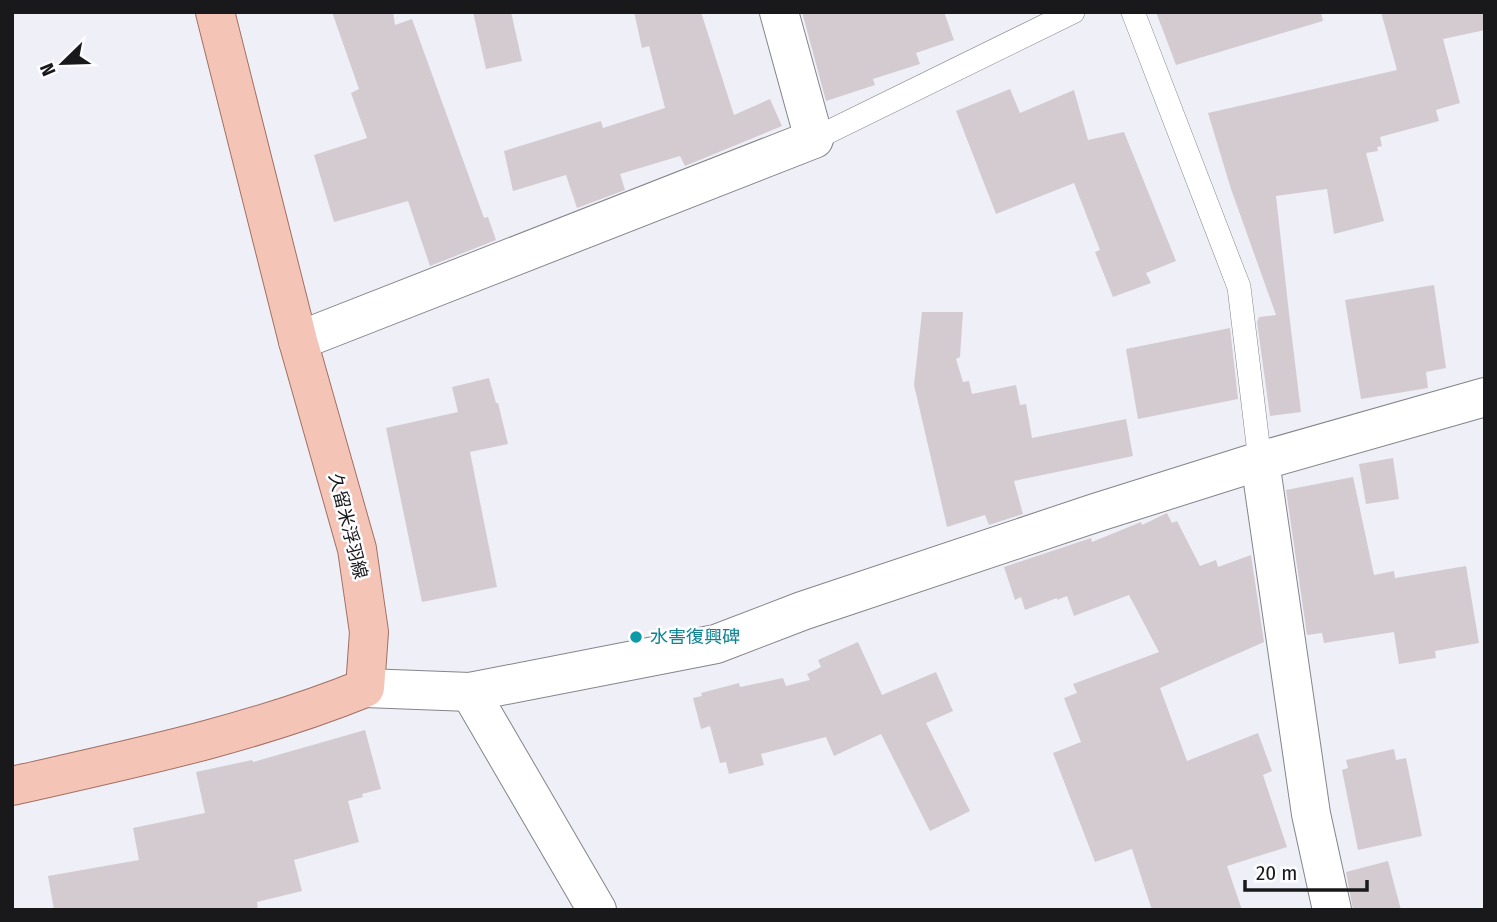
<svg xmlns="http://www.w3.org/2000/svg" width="1497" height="922" font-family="'Fira Sans Condensed','Noto Sans JP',sans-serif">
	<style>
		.building { fill: #d3cbd0 }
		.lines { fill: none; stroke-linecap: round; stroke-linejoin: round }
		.lane-casing { stroke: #84848b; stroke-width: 24 }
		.street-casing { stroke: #84848b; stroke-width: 40 }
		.primary-casing { stroke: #a27062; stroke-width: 40 }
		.lane { stroke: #fff; stroke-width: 23 }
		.street { stroke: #fff; stroke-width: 38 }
		.primary { stroke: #f4c5b7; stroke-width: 38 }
		.culture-dot { fill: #0f9aa8; stroke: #fdfdff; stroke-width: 2.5 }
		.labels { text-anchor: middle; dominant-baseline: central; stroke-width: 5; stroke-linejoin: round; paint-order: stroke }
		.street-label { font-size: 18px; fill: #19191c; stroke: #fdfdff }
		.culture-label { font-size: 18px; fill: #0d838f; stroke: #fdfdff; text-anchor: start }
	</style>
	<rect width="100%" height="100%" fill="#efeff8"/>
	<g class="building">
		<path d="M332 12H393L395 25 412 19 484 218 488 217 496 240 430 266 408 201 334 222 314 155 367 138 351 93 359 89Z"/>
		<path d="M473 12H511L522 61 486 69Z"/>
		<path d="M634 12H701L734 115 770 99 782 126 685 166 680 156 620 174 625 190 577 208 566 175 513 191 504 151 601 121 603 128 665 108 649 46 642 48Z"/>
		<path d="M802 12H944L954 40 916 53 920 64 873 79 875 85 826 101Z"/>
		<path d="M1156 12H1321L1323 21 1176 65Z"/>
		<path d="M1381 12H1485V30L1443 39 1460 103 1436 110 1439 121 1380 137 1382 146 1377 147 1378 151 1366 153 1384 221 1334 234 1327 189 1276 196 1289 313 1285 314 1289 313 1301 412 1270 416 1257 322 1259 317 1276 315 1231 189 1208 113 1397 70Z"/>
		<path d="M1010 89 1020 113 1074 90 1088 140 1124 132 1176 261 1146 273 1151 283 1113 297 1095 252 1100 250 1074 183 996 214 956 111Z"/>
		<path d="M1434 285 1446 368 1426 372 1428 388 1361 399 1345 300Z"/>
		<path d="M922 312H963L960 357 956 359 963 382 969 381 972 394 1016 385 1020 405 1026 404 1032 438 1126 419 1133 456 1014 481 1023 514 989 525 985 515 947 527 914 385Z"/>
		<path d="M1230 328 1238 399 1138 419 1126 349Z"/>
		<path d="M489 378 496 403H498L508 444 470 452 497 587 422 602 386 428 458 412 452 387Z"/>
		<path d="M1393 458 1399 499 1366 504 1359 464Z"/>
		<path d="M1353 477 1374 575 1394 571 1395 578 1466 566 1479 643 1435 651 1436 658 1399 664 1394 632 1324 643 1322 633 1307 635 1286 490Z"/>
		<path d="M1167 513 1172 523 1177 521 1200 566 1216 560 1218 567 1251 555 1264 642 1160 688 1187 761 1258 733 1272 771 1263 775 1287 847 1227 866 1242 910H1152L1132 849 1095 862 1053 753 1081 742 1064 698 1077 693 1073 684 1159 652 1129 595 1074 616 1067 596 1057 600V598L1025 610 1021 597 1015 600 1004 567 1091 538 1092 542 1141 522 1142 525Z"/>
		<path d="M858 642 882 695 936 672 953 711 926 723 970 811 930 831 881 734 834 756 826 737 761 754 764 765 729 774 726 762 720 763 710 726 701 729 693 698 702 696 701 693 739 683 740 687 783 678 786 686 810 680 807 674 821 667 818 660Z"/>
		<path d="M365 730 381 789 362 794 363 797 348 801 359 842 294 860 302 891 257 902 258 910H54L48 876 139 860 133 828 205 813 196 772 252 760 253 762Z"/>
		<path d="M1394 749 1396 760 1406 758 1422 836 1358 850 1342 770 1348 768 1346 760Z"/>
		<path d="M1388 861 1401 910H1353L1346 872Z"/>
	</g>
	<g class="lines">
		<defs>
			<g id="lane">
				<path d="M1133 12 1239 287 1260 461"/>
				<path d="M814 139 1073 12"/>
			</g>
			<g id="street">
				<path d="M298 341 814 139 779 12"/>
				<path d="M1260 461 1311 814 1332 910"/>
				<path d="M365 688 470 692 716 644 802 611 1095 513 1260 461 1485 397"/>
				<path d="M470 692 597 910"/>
			</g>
			<path id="primary" d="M12 786C131 759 252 734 365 688L369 632 357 549 298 341 215 12"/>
		</defs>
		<use href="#lane" class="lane-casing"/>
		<use href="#street" class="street-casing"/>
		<use href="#primary" class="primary-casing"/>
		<use href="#lane" class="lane"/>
		<use href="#street" class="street"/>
		<use href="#primary" class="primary"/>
	</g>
	<circle class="culture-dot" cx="636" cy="637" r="7"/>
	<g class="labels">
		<g class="street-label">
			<text transform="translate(348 526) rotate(76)">久留米浮羽線</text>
		</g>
		<g class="culture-label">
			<text x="650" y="637">水害復興碑</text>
		</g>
	</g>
	<rect width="1497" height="922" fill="none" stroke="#19191c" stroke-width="28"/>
	<g transform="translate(63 63) rotate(247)" stroke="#fdfdff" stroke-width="5" paint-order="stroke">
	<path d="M0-5L12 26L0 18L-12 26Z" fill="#19191c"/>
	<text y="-10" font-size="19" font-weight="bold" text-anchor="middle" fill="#19191c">N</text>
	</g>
	<path d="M1245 880v10h122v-10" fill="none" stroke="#19191c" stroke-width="3.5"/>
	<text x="1256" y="880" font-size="21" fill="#19191c" stroke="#fdfdff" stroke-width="5" paint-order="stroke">20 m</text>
</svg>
